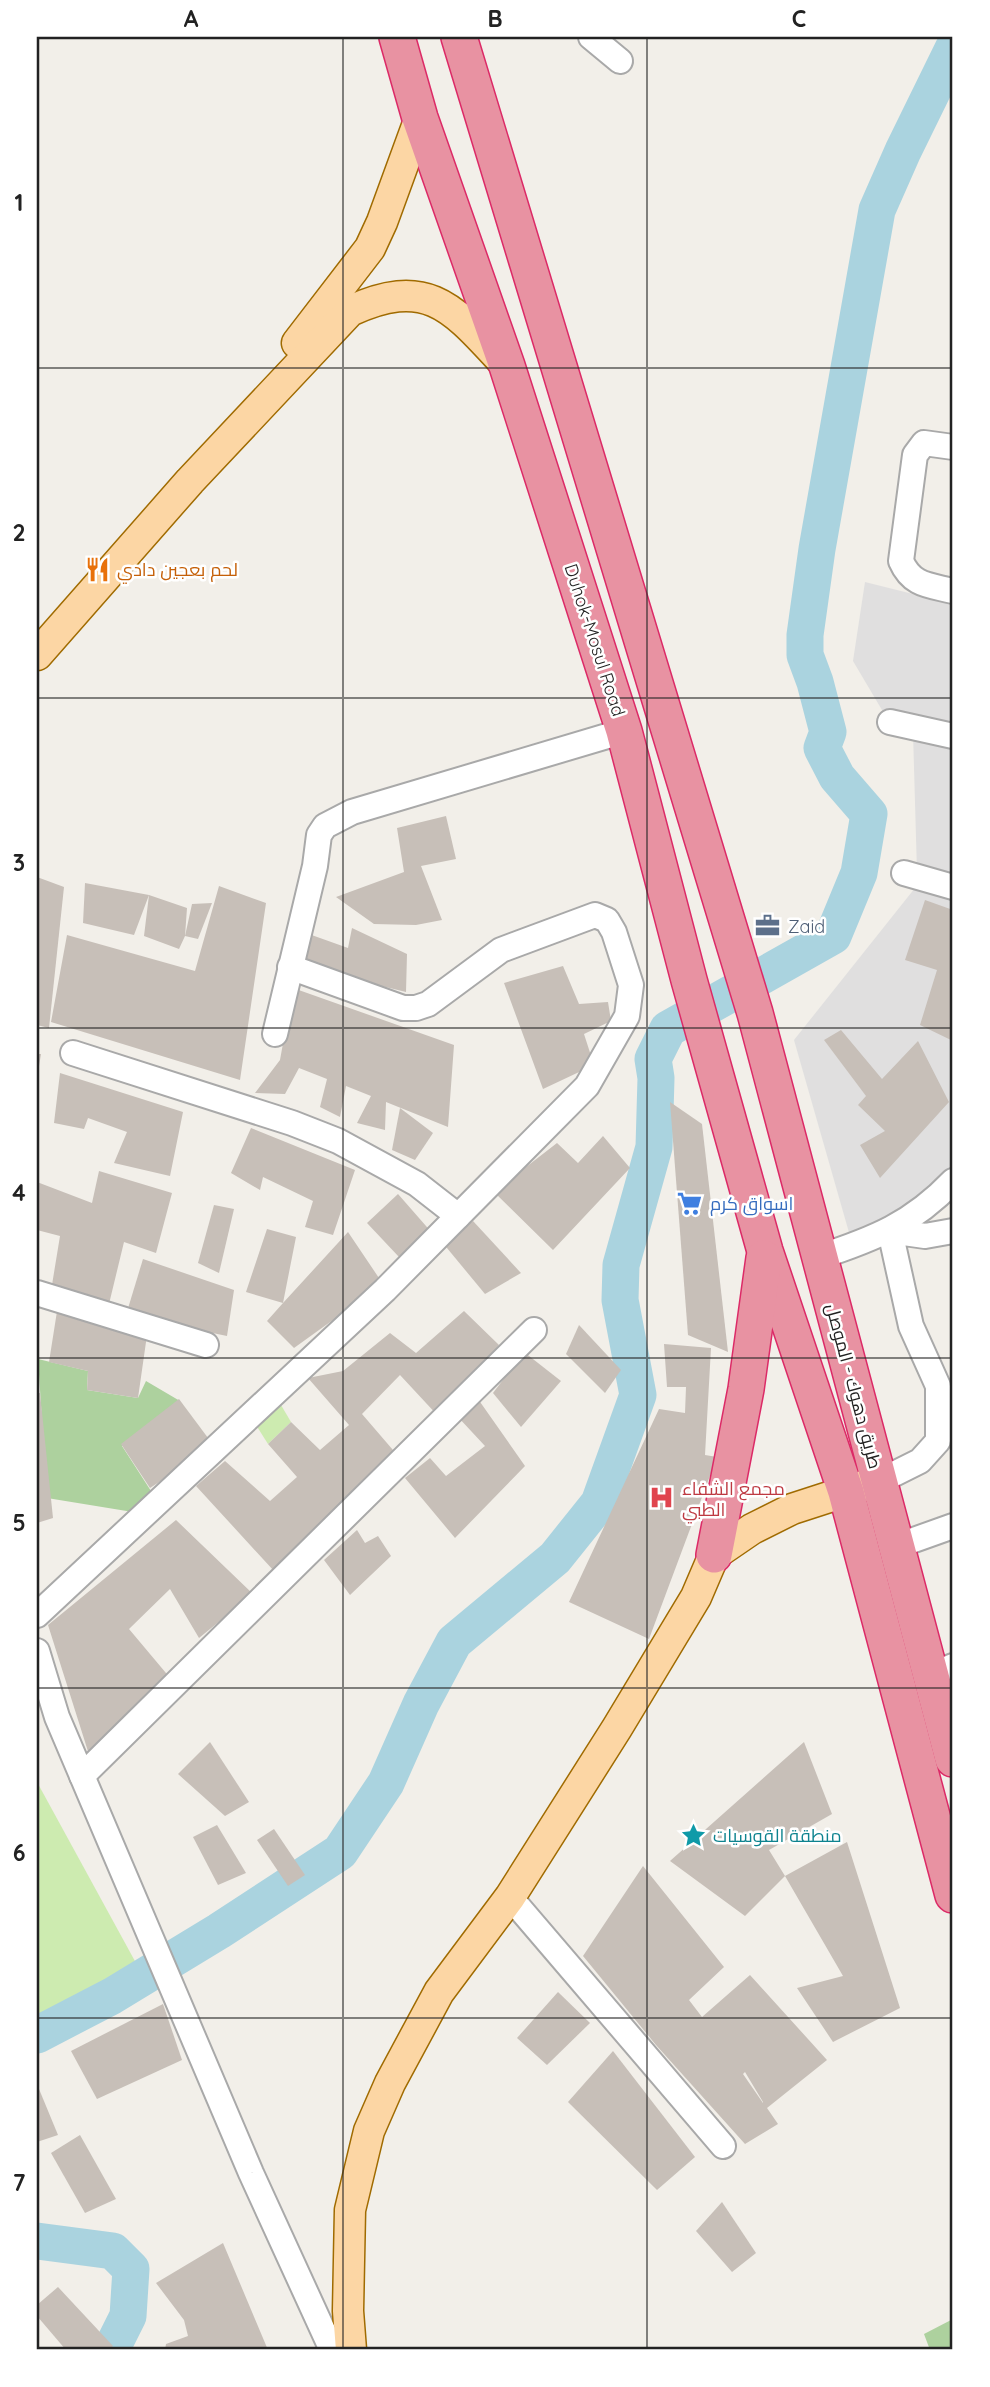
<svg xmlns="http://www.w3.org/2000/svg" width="990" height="2387" font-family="Quicksand,Cairo,sans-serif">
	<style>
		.residential { fill: #e0dfdf }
		.grass { fill: #cdebb0 }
		.forest { fill: #add19e }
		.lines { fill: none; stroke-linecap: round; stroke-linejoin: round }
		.river { stroke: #aad3df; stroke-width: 37 }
		.building { fill: #c7bfb8; fill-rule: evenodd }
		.minor-casing { stroke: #a9a9a9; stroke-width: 28 }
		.major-casing { stroke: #a06b00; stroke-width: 33 }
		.highway-casing { stroke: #dc2a67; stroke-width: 38 }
		.minor { stroke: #fff; stroke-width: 24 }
		.major { stroke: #fcd6a4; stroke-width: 30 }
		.highway { stroke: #e892a2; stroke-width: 35 }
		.grid { fill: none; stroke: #222; stroke-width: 2; stroke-opacity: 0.55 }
		.labels { text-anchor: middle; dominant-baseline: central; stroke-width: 5; stroke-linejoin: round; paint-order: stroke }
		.food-label { font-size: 18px; fill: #c56008; stroke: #fff; text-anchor: start }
		.street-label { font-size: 18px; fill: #222; stroke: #fff }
		.service-label { font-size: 18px; fill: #4e5e75; stroke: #fff; text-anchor: start }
		.shop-label { font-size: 18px; fill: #366cbe; stroke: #fff; text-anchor: start }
		.health-label { font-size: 18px; fill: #be3a42; stroke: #fff; text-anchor: start }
		.culture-label { font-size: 18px; fill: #0d838f; stroke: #fff; text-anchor: start }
		.neatline { fill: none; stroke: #222; stroke-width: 2.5 }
		.grid-label { font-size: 23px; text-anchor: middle; font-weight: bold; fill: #222 }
	</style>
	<rect width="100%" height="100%" fill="#f2efe9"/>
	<g class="residential">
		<path d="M865 582 953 604V727L882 710 853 661Z"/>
		<path d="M913 732 953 742V881L917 872Z"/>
		<path d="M915 888 953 898V1170L932 1195 850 1236 794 1040Z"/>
	</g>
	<g class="grass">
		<path d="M281 1405 291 1422 268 1444 256 1425Z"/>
		<path d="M37 1782 136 1963 37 2020Z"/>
	</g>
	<g class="forest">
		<path d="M38 1359 88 1371 87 1390 138 1398 146 1381 180 1401 122 1446 151 1491 145 1514 47 1498Z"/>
		<path d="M953 2319V2350H930L924 2334Z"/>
	</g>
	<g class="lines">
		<g class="river">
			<path d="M37 2035 112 1996 219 1931 340 1852 386 1783 421 1704 454 1642 555 1558 599 1503 638 1395 620 1300 621 1265 654 1147 656 1078 653 1059 668 1029 833 936 859 873 869 814 837 777 822 748 828 732 815 682 805 655V635L817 549 877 210 903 151 953 49"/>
			<path d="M37 2241 113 2251 131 2269 128 2316 111 2350"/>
		</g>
	</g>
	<g class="building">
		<path d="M446 816 456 859 421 866 442 920 416 925 374 924 336 897 404 872 397 828Z"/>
		<path d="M37 877 64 887 49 1028 37 1025Z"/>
		<path d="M85 883 149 895 187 908 185 936 179 949 144 936 149 895 134 935 83 923Z"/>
		<path d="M219 886 266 903 240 1080 51 1022 67 935 195 971Z"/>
		<path d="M925 900 953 910V1041L920 1025 937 970 905 960Z"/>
		<path d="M212 903 198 939 185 936 192 904Z"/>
		<path d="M352 928 407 954 406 992 296 965 306 933 348 948Z"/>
		<path d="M563 966 579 1004 608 1002 611 1021 584 1034 594 1065 543 1089 504 983Z"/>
		<path d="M293 988 454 1045 448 1127 386 1102 385 1130 357 1123 371 1096 346 1086 340 1117 320 1107 327 1079 299 1068 285 1094 255 1093 280 1060Z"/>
		<path d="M841 1030 882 1079 918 1041 949 1102 880 1178 860 1145 885 1131 858 1105 866 1096 824 1040Z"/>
		<path d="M37 1054H41L38 1072H37Z"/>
		<path d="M60 1073 183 1112 170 1176 114 1163 127 1132 88 1118 84 1129 54 1123Z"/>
		<path d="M670 1102 702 1124 728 1352 688 1335Z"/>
		<path d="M400 1108 433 1133 415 1160 392 1150Z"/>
		<path d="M251 1128 355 1170 333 1235 305 1227 313 1201 263 1177 260 1190 231 1173Z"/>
		<path d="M603 1136 630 1168 553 1250 494 1192 557 1143 578 1163Z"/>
		<path d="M99 1171 172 1193 156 1253 124 1242 109 1304 51 1291 60 1236 37 1230V1182L92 1203Z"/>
		<path d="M398 1194 433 1234 399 1257 367 1223Z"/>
		<path d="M214 1205 234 1209 219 1273 198 1263Z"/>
		<path d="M473 1221 521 1273 485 1294 442 1242Z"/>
		<path d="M267 1229 296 1237 283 1303 348 1232 383 1284 294 1348 267 1321 283 1303 246 1292Z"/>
		<path d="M143 1259 234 1290 227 1336 126 1315Z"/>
		<path d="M58 1305 147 1335 138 1398 87 1390 88 1371 49 1362Z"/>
		<path d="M464 1311 499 1345 439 1417 400 1375 362 1414 399 1457 274 1571 196 1486 225 1461 270 1501 297 1477 268 1444 291 1422 320 1450 349 1425 308 1378 343 1371 390 1333 416 1353Z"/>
		<path d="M579 1325 621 1370 605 1393 566 1354Z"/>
		<path d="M664 1344 711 1348 705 1455 717 1457 649 1639 569 1602 659 1409 685 1413 686 1387H667Z"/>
		<path d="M524 1352 561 1381 521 1427 493 1393Z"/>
		<path d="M37 1393H40L53 1518 37 1523Z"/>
		<path d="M179 1399 214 1446 150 1488 121 1444Z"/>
		<path d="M478 1399 525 1466 455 1538 405 1478 430 1458 446 1476 485 1446 458 1417Z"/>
		<path d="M176 1520 253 1594 199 1638 170 1589 129 1629 171 1679 92 1764 48 1625Z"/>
		<path d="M357 1530 365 1543 378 1536 391 1556 350 1595 324 1560Z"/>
		<path d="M210 1742 249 1802 225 1816 178 1774Z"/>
		<path d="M804 1742 832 1814 769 1850 785 1876 745 1916 670 1861Z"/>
		<path d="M217 1825 246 1873 218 1885 193 1837Z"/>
		<path d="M274 1829 305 1875 288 1886 257 1840Z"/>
		<path d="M847 1842 900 2008 833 2042 797 1988 843 1976 785 1876Z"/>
		<path d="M643 1866 724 1967 689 2000 702 2017 750 1975 827 2060 767 2108 778 2124 745 2144 656 2045 583 1956ZM745 2072 763 2102V2103L743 2074Z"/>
		<path d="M558 1992 590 2023 547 2065 517 2038Z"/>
		<path d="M163 2004 182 2060 97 2099 71 2051Z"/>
		<path d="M613 2051 695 2157 657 2190 568 2102Z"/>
		<path d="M39 2089 58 2135 37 2142V2090Z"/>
		<path d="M80 2135 116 2199 85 2213 51 2153Z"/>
		<path d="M722 2202 756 2253 732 2272 696 2231Z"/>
		<path d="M223 2243 268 2350H165L166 2344 188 2336 184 2320 156 2283Z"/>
		<path d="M58 2287 113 2346 108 2350H66L37 2316V2305Z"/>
	</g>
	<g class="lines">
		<defs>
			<g id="minor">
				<path d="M591 37 620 61"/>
				<path d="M953 447 924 443 915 455 901 561C912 586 929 585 953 591"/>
				<path d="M890 722 953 736"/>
				<path d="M904 873 953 887"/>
				<path d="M275 1034 315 866 319 835 325 826 352 812 624 731"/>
				<path d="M73 1053 292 1123 338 1141 417 1184 458 1216"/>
				<path d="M819 1257C874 1239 912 1224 953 1181"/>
				<path d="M37 1293 206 1345"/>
				<path d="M880 1481 920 1461 938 1441V1386L911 1326 890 1231 925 1236 953 1231"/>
				<path d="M897 1546 953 1526"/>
				<path d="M37 1615 385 1290 587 1086 627 1016 631 985 614 932 607 920 595 915 501 950 428 1004 416 1008H403L290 967"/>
				<path d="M37 1651 57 1717 251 2173 332 2350"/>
				<path d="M931 1675 953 1666"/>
				<path d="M82 1776 534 1330"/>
				<path d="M510 1897 723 2146"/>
			</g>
			<g id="major">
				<path d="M297 343 370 248 382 222 420 118"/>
				<path d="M37 655 190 481 350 311C428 275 453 308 504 363"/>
				<path d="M351 2350 348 2311 350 2210 369 2131 390 2083 439 1992 510 1897 617 1728 696 1597 714 1555 752 1529 792 1509 866 1485"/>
			</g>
			<g id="highway">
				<path d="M397 37 420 118 507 366 624 731 689 980 765 1251 846 1492 953 1895"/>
				<path d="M459 37 755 1013 953 1759"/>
				<path d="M714 1555 746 1389 764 1258"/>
			</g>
		</defs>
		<use href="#minor" class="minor-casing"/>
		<use href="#major" class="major-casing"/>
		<use href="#highway" class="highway-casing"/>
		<use href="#minor" class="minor"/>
		<use href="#major" class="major"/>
		<use href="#highway" class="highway"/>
	</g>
	<path class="grid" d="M343 37V2350M647 37V2350M37 368H953M37 698H953M37 1028H953M37 1358H953M37 1688H953M37 2018H953"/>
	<defs>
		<symbol id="restaurant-bare" viewBox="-9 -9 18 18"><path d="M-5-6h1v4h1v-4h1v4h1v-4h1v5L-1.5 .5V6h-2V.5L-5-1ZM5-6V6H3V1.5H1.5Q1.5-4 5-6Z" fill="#e8710a" stroke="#fff" stroke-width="2.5" paint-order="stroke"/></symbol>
		<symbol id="office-bare" viewBox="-9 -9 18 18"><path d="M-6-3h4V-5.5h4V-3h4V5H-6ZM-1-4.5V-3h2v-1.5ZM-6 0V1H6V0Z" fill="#5c6f8a" stroke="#fff" stroke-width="2.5" paint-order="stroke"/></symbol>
		<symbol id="supermarket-bare" viewBox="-9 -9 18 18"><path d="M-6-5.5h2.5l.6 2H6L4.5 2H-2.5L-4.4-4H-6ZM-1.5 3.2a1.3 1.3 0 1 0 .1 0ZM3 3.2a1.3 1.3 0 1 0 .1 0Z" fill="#3f7fe0" stroke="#fff" stroke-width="2.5" paint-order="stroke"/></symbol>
		<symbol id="hospital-bare" viewBox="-9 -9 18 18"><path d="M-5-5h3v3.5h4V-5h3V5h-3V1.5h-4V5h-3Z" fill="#e0444e" stroke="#fff" stroke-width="2.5" paint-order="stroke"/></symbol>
		<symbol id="sight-bare" viewBox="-9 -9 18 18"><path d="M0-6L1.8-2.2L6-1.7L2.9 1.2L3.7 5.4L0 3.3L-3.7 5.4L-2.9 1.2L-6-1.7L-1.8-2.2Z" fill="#0f9aa8" stroke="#fff" stroke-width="2.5" paint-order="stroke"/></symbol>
	</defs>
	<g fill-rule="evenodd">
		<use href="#restaurant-bare" x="80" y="552" width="35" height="35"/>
		<use href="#office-bare" x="750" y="908" width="35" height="35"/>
		<use href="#supermarket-bare" x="672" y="1186" width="35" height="35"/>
		<use href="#hospital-bare" x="644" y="1480" width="35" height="35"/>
		<use href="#sight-bare" x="676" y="1818" width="35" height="35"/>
	</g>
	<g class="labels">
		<g class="food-label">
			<text x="117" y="569">لحم بعجين دادي</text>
		</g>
		<g class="street-label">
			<text transform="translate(595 640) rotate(72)">Duhok-Mosul Road</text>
			<text transform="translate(854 1386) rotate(75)">طريق دهوك - الموصل</text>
		</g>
		<g class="service-label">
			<text x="788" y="926">Zaid</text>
		</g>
		<g class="shop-label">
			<text x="710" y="1203">اسواق كرم</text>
		</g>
		<g class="health-label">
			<text x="682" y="1488">مجمع الشفاء<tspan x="682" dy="21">الطبي</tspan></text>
		</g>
		<g class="culture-label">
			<text x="713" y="1835">منطقة القوسيات</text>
		</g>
	</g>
	<rect width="990" height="2387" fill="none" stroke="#ffffff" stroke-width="77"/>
	<rect x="38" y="38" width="913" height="2310" class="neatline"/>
	<g class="grid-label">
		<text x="191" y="27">A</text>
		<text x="495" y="27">B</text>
		<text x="799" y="27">C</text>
		<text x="19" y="211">1</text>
		<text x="19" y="541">2</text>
		<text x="19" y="871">3</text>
		<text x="19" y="1201">4</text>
		<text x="19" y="1531">5</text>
		<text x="19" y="1861">6</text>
		<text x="19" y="2191">7</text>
	</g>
</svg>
